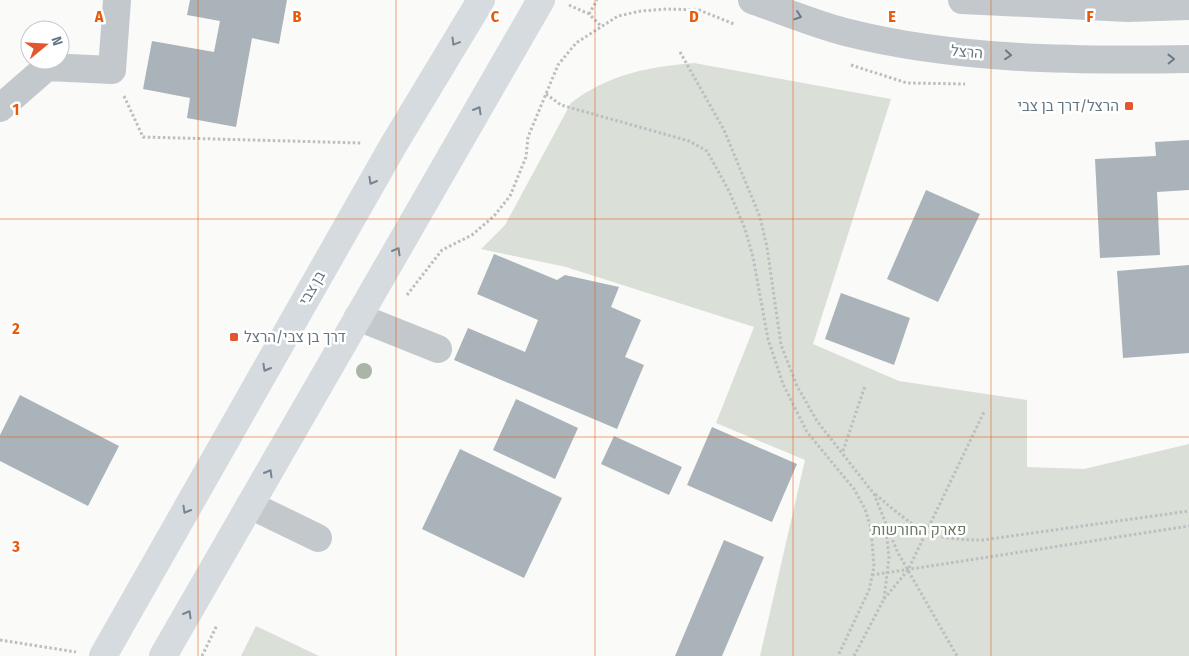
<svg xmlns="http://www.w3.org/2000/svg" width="1189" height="656" font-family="'Fira Sans Condensed',Heebo,sans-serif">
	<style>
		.green { fill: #dadfd7 }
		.building { fill: #aab3b9 }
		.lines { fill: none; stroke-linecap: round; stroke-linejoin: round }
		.path { stroke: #bbbfc2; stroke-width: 3; stroke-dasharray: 2.5 2.5; stroke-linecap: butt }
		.minor { stroke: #c3c8cc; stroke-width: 28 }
		.major { stroke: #d6dbdf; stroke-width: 28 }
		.tree { fill: #aab4a7 }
		.oneway { stroke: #6a7a87 }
		.oneway2 { stroke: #768591 }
		.grid { fill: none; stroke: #e8590c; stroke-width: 1; stroke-opacity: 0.55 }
		.poi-dot { fill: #e4572e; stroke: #fff; stroke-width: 2 }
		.labels { text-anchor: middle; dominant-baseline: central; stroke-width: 5; stroke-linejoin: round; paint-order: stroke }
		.street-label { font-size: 15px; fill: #657683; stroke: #fff }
		.poi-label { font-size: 15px; fill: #657683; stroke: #fff; text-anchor: end }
		.park-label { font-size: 15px; fill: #687a64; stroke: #fff }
		.grid-label { font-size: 16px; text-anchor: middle; font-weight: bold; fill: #e8590c; stroke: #fff; stroke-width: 5; stroke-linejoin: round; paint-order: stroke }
	</style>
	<rect width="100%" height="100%" fill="#fafaf8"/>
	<g class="green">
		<path d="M694 63 891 99 813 344 899 381 1027 400V467L1084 469 1189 444V656H760L805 460 716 423 754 327 566 267 481 249 505 225 571 103C609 74 648 67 694 63Z"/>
		<path d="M256 626 319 656H241Z"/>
	</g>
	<g class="building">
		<path d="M190 0H287L279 44 252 38 236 127 187 118 190 98 143 89 152 41 214 52 220 21 187 15Z"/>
		<path d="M1189 140V190L1157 192 1160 255 1100 258 1095 159 1156 156 1155 142Z"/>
		<path d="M926 190 980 214 938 302 887 279Z"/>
		<path d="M494 254 557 280 565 275 619 287 611 307 641 320 625 357 644 365 617 429 454 360 468 328 525 352 538 320 477 294Z"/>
		<path d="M1189 265V353L1123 358 1117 271Z"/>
		<path d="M841 293 910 318 894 365 825 339Z"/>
		<path d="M20 395 119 446 88 506 0 461V435Z"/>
		<path d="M516 399 578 428 555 479 493 450Z"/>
		<path d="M712 427 797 464 772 522 687 485Z"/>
		<path d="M614 436 682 467 669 495 601 464Z"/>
		<path d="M460 449 562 498 524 578 422 529Z"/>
		<path d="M724 540 764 557 722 656H675Z"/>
	</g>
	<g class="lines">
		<g class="path">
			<path d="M569 5 589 14 601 26"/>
			<path d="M589 14 597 0"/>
			<path d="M680 52 724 130 760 217 767 247 781 345 797 386 817 421 874 494 897 551 957 656"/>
			<path d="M851 65 907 83 965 84"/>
			<path d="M546 94 561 105 689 141 707 151 729 191 745 229 753 257 768 339 783 384 807 432 854 489 865 509 871 528 874 567 869 590 838 656"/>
			<path d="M124 96 143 137 361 143"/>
			<path d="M407 295 442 250 472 235 494 216 510 196 526 157 528 137 558 65 576 43 618 16 641 11 667 9 699 10 734 24"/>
			<path d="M843 451 865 386"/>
			<path d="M875 494C917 529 926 540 983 540L1189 511"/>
			<path d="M872 575 1189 526"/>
			<path d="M884 599 908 570 984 412"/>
			<path d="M0 640 76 652"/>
			<path d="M202 656 217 625"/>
			<path d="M854 656 884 599 889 557 886 530"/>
		</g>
		<g class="minor">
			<path d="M752 0C783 11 814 24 845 32 955 60 1076 61 1189 59"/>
			<path d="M962 0 1128 8 1189 6"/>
			<path d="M0 108 47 67 112 70 117 0"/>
			<path d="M358 317 438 349"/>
			<path d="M250 505 318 538"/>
		</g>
		<g class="major">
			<path d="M103 656 394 144 481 0"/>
			<path d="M163 656 541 0"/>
		</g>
	</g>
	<circle class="tree" cx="364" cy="371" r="8"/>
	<defs><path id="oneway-chevron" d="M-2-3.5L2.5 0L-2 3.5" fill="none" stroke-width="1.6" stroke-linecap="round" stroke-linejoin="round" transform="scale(1.25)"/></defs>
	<g class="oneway">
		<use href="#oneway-chevron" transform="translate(798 16) rotate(19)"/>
		<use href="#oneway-chevron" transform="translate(1008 55) rotate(5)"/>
		<use href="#oneway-chevron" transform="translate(1171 59) rotate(-1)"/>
	</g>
	<g class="oneway2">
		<use href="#oneway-chevron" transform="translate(455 42) rotate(121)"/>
		<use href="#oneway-chevron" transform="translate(478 110) rotate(-60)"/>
		<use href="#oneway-chevron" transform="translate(372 181) rotate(120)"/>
		<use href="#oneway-chevron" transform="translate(397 251) rotate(-60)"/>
		<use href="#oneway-chevron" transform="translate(266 368) rotate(120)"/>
		<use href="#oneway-chevron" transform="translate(269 473) rotate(-60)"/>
		<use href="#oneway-chevron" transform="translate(186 510) rotate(120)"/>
		<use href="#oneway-chevron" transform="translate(188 614) rotate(-60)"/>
	</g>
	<path class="grid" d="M198 0V656M396 0V656M595 0V656M793 0V656M991 0V656M0 219H1189M0 437H1189"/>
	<g class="poi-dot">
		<rect x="1124" y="101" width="10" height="10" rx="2.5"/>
		<rect x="229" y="332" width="10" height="10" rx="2.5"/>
	</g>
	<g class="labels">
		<g class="street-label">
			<text transform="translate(967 52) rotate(5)">הרצל</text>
			<text transform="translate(312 288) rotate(-60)">בן צבי</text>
		</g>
		<g class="poi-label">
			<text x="1119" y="106">הרצל/דרך בן צבי</text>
			<text x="244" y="337" text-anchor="start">דרך בן צבי/הרצל</text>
		</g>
		<g class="park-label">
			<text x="919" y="530">פארק החורשות</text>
		</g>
	</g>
	<g class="grid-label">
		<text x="99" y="22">A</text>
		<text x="297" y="22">B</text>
		<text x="495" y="22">C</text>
		<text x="694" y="22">D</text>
		<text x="892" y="22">E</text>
		<text x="1090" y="22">F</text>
		<text x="16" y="115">1</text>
		<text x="16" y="334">2</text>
		<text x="16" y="552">3</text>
	</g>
	<g transform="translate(45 45) rotate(72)"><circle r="24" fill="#ffffff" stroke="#c1c8cd"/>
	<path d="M0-4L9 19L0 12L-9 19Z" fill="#e4572e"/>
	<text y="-8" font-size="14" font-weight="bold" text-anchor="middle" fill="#657683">N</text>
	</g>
</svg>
